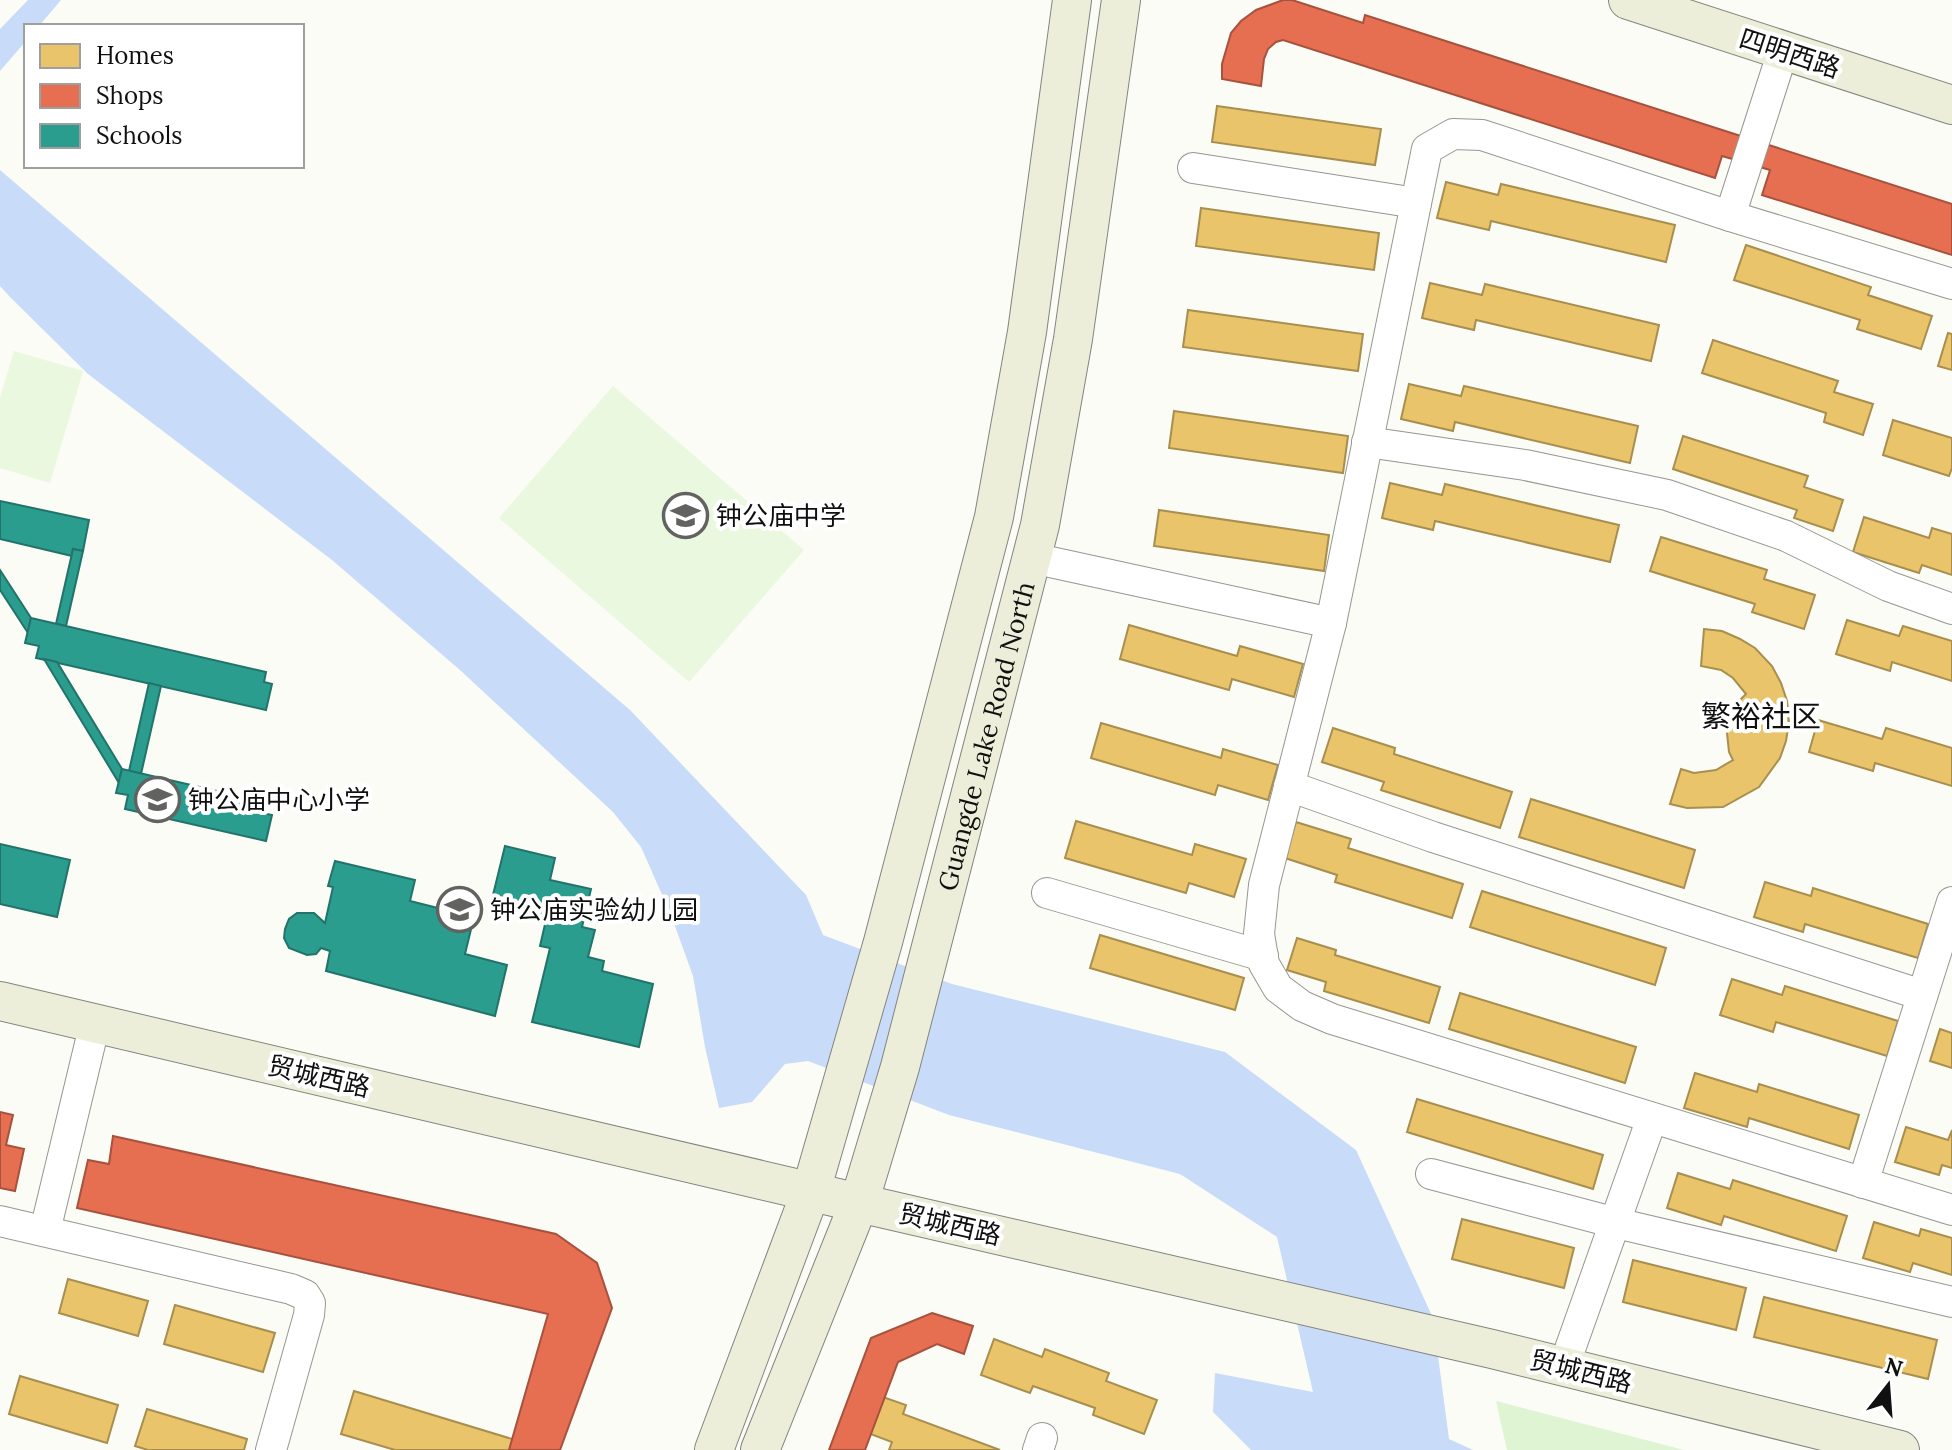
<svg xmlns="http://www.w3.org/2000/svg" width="1952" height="1450" font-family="Lora,'Noto Sans SC',serif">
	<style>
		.green { fill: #def4d3 }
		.pitch { fill: #e9f8de }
		.water { fill: #c8dbf9 }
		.homes { fill: #e9c46a; stroke: #a88e4f; stroke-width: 2 }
		.shops { fill: #e76f51; stroke: #a6523e; stroke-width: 2 }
		.schools { fill: #2a9d8f; stroke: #227369; stroke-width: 2 }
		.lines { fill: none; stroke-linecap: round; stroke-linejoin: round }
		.minor-casing { stroke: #969693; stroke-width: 32 }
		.major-casing { stroke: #838480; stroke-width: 40 }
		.minor { stroke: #fefffe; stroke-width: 30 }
		.major { stroke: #edeed9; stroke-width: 38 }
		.labels { text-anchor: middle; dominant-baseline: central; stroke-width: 8; stroke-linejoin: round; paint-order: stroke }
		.street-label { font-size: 26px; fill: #101010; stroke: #fff }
		.poi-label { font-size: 26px; fill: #101010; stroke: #fff; text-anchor: start }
		.quarter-label { font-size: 30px; fill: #101010; stroke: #fff }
	</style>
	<rect width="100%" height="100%" fill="#fbfcf5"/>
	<path class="green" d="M1496 1401 1684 1450H1507Z"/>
	<g class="pitch">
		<path d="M14 351 83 371 50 483 0 468V398Z"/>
		<path d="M613 386 804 550 689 682 499 518Z"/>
	</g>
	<g class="water">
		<path d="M28 0H61L39 26H26V41L0 71V29Z"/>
		<path d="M0 170 630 710 806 895 823 935 952 984 1225 1052 1356 1150 1433 1318 1449 1439 1473 1450H1251L1213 1412 1215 1373 1313 1392 1277 1237 1180 1174 949 1115 808 1061 785 1064 752 1102 719 1108 705 1047 693 976 671 915 641 847 613 812 460 670 332 560 88 374 10 297 0 286Z"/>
	</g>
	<g class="homes">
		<path d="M1302 6 1363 26 1366 18 1490 57 1480 90 1356 51 1354 57 1292 38Z"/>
		<path d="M1511 73 1565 91 1568 82 1726 133 1716 167 1555 115 1553 122 1501 105Z"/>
		<path d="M1217 106 1381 129 1375 165 1212 142Z"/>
		<path d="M1779 152 1940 203 1936 213 1952 218V249L1929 242 1931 235 1769 183Z"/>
		<path d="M1446 182 1498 195 1501 184 1675 225 1666 262 1491 221 1489 230 1437 218Z"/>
		<path d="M1201 208 1379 233 1374 270 1196 246Z"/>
		<path d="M1746 245 1871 287 1868 295 1932 316 1921 349 1857 329 1860 320 1734 280Z"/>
		<path d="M1430 283 1482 295 1485 284 1659 325 1651 361 1476 320 1474 330 1422 318Z"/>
		<path d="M1188 310 1363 334 1358 371 1183 347Z"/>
		<path d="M1948 333 1952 334V370L1938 366Z"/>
		<path d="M1713 340 1838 381 1834 392 1873 404 1863 435 1824 422 1826 413 1702 373Z"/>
		<path d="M1409 384 1461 396 1464 386 1638 426 1630 463 1455 422 1453 431 1401 419Z"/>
		<path d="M1174 411 1348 436 1343 473 1169 448Z"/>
		<path d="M1893 420 1952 438V468L1949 476 1883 455Z"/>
		<path d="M1683 436 1808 476 1804 487 1843 500 1833 531 1794 518 1797 510 1673 469Z"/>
		<path d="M1390 483 1442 495 1445 484 1619 525 1610 562 1435 521 1433 530 1382 518Z"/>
		<path d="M1159 510 1329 535 1324 571 1154 546Z"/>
		<path d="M1864 517 1929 538 1932 528 1952 534V575L1922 565 1919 573 1853 552Z"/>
		<path d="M1661 537 1767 570 1764 579 1815 595 1804 629 1752 612 1755 604 1650 571Z"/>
		<path d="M1847 620 1899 636 1903 626 1952 641V681L1892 662 1890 671 1836 654Z"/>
		<path d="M1129 625 1237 656 1240 646 1303 664 1294 697 1232 679 1229 690 1120 659Z"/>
		<path d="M1704 629 1722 631 1740 639 1755 648 1772 666 1781 683 1787 701 1789 722 1786 741 1780 758 1759 787 1723 807 1687 808 1670 804 1681 769 1694 773 1716 770 1733 760 1729 752 1727 733 1735 705 1746 694 1733 678 1721 670 1701 666Z"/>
		<path d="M1818 720 1882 739 1886 728 1952 748V786L1875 763 1873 771 1809 752Z"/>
		<path d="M1101 723 1221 758 1223 749 1278 765 1268 800 1218 785 1215 795 1091 758Z"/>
		<path d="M1333 728 1395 748 1394 754 1512 792 1500 828 1381 790 1384 782 1322 762Z"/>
		<path d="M1531 799 1695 850 1684 888 1519 837Z"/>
		<path d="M1076 821 1192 855 1195 844 1246 859 1234 897 1189 883 1186 893 1065 858Z"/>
		<path d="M1296 822 1351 839 1348 848 1463 884 1452 918 1335 882 1337 875 1285 858Z"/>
		<path d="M1765 882 1811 896 1813 888 1928 924 1918 958 1805 924 1803 932 1754 917Z"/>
		<path d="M1482 891 1666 948 1655 985 1470 927Z"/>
		<path d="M1100 935 1244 978 1235 1010 1090 968Z"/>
		<path d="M1297 938 1336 950 1335 955 1440 987 1429 1023 1324 991 1326 982 1287 970Z"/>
		<path d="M1732 979 1782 995 1785 986 1898 1021 1887 1056 1776 1022 1773 1032 1720 1015Z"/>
		<path d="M1460 993 1636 1047 1625 1083 1449 1029Z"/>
		<path d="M1940 1029 1952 1033V1068L1930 1061Z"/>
		<path d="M1695 1073 1757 1092 1759 1084 1859 1115 1849 1149 1749 1118 1747 1127 1684 1108Z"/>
		<path d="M1417 1099 1603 1155 1593 1189 1407 1132Z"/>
		<path d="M1906 1127 1948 1140 1952 1130V1168L1942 1165 1939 1175 1895 1162Z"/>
		<path d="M0 1146 21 1151 13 1187 0 1184Z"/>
		<path d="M93 1166 283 1210 275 1247 84 1203Z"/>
		<path d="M1678 1173 1730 1189 1733 1180 1847 1216 1836 1251 1724 1216 1721 1225 1667 1208Z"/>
		<path d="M1462 1219 1574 1248 1564 1288 1452 1259Z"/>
		<path d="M333 1222 547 1270 538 1308 325 1260Z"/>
		<path d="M1874 1222 1919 1236 1921 1229 1952 1238V1275L1913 1263 1910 1272 1863 1258Z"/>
		<path d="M1633 1260 1746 1288 1736 1330 1623 1302Z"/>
		<path d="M68 1279 148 1301 138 1336 59 1313Z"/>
		<path d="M1764 1297 1937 1340 1928 1379 1754 1337Z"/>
		<path d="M175 1305 275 1333 263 1372 164 1344Z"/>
		<path d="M994 1339 1042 1357 1045 1349 1109 1373 1106 1381 1157 1400 1144 1434 1093 1415 1095 1408 1033 1386 1030 1393 981 1375Z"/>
		<path d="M20 1376 118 1405 107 1443 9 1414Z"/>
		<path d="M857 1388 906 1405 903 1414 1000 1450H889L892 1442 844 1424Z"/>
		<path d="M354 1391 535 1446 533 1450H395L341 1434Z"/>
		<path d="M147 1409 247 1439 244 1450H148L135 1446Z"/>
	</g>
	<g class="shops">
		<path d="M1283 0H1292L1363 23 1365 15 1952 204V255L1762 195 1770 170 1722 156 1715 178 1283 40 1276 42 1268 49 1264 59 1261 86 1222 79V64L1231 33 1241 21 1256 10Z"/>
		<path d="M0 1112 13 1115 6 1145 24 1149 15 1191 0 1188Z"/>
		<path d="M113 1136 556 1234 597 1263 612 1308 560 1450H509L548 1314 77 1208 88 1160 109 1164Z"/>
		<path d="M932 1313 973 1326 964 1354 937 1344 898 1362 865 1450H829L871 1338Z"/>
	</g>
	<g class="schools">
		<path d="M0 501 89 520 83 551 73 549 72 556 0 539Z"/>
		<path d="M73 549 83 551 66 626 56 624Z"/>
		<path d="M0 570 31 618 28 633 0 590Z"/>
		<path d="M31 618 266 672 264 682 272 684 266 710 36 658 39 646 25 643Z"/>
		<path d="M44 659 57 662 122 769 119 783Z"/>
		<path d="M149 683 161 686 141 774 129 771Z"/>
		<path d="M122 769 265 802 262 813 272 815 266 841 125 809 128 795 116 793Z"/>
		<path d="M0 844 70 860 57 917 0 904Z"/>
		<path d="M505 846 555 858 550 880 591 889 582 927 595 930 588 957 604 961 602 971 653 984 639 1047 532 1022 550 948 540 946 546 920 530 916 532 908 492 899Z"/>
		<path d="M335 861 415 880 410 901 474 917 465 954 507 965 495 1016 326 971 330 951 321 948 316 954 307 955 289 948 284 938 285 929 289 919 297 913H314L325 923 333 887 328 886Z"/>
	</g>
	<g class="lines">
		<defs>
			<g id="minor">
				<path d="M1193 168 1416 203"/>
				<path d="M1730 216 1783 51"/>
				<path d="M1952 284 1730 216 1482 135 1453 134 1427 149 1331 623 1264 885 1259 934 1264 964 1278 988 1302 1006 1332 1019 1952 1210"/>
				<path d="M1367 442 1525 465 1667 495 1786 536 1888 586 1952 609"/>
				<path d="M1032 558 1331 623"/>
				<path d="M1289 786 1433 837 1922 995"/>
				<path d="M1047 893 1263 956"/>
				<path d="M1431 1174 1616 1223 1952 1302"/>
				<path d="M1863 1183 1952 902"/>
				<path d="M0 1221 291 1289 305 1295 310 1303 309 1315 271 1450"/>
				<path d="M45 1231 95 1023"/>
				<path d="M1564 1366 1652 1118"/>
				<path d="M1038 1450 1042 1438"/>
			</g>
			<g id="major">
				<path d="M1628 0 1952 105"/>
				<path d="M0 1001 859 1203 1492 1349 1900 1450"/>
				<path d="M714 1450 811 1191 883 942 994 517 1027 332 1072 0"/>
				<path id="s1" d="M760 1450 859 1203 900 1067 1040 525 1073 339 1121 0"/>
			</g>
		</defs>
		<use href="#minor" class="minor-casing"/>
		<use href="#major" class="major-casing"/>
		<use href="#minor" class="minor"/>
		<use href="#major" class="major"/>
	</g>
	<defs>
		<symbol id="school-ring" viewBox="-11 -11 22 22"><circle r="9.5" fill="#fff" stroke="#626360" stroke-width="1.5"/><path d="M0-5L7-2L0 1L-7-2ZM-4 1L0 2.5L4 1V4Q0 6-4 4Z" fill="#626360"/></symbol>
	</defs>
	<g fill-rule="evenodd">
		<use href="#school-ring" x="660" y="490" width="51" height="51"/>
		<use href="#school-ring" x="132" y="774" width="51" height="51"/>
		<use href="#school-ring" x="434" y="884" width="51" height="51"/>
	</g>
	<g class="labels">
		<g class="street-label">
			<text transform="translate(1790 53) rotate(18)">四明西路</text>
			<text stroke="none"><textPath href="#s1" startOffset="750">Guangde Lake Road North</textPath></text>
			<text transform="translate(319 1076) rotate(13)">贸城西路</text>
			<text transform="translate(950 1224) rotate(13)">贸城西路</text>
			<text transform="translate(1581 1371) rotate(14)">贸城西路</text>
		</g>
		<g class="poi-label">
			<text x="716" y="515">钟公庙中学</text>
			<text x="188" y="799">钟公庙中心小学</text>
			<text x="490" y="909">钟公庙实验幼儿园</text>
		</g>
		<g class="quarter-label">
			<text x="1761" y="716">繁裕社区</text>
		</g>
	</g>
	<rect x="24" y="24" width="280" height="144" fill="#ffffff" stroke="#9f9f9f" stroke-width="2"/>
	<rect x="40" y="44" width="40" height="24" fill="#e9c46a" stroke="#9f9f9f" stroke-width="2"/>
	<text x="96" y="64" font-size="24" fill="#101010">Homes</text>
	<rect x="40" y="84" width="40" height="24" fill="#e76f51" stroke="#9f9f9f" stroke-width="2"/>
	<text x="96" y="104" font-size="24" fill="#101010">Shops</text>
	<rect x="40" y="124" width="40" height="24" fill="#2a9d8f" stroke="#9f9f9f" stroke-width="2"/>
	<text x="96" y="144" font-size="24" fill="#101010">Schools</text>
	<g transform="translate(1888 1386) rotate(17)" stroke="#ffffff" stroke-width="6" paint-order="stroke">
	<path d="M0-6L14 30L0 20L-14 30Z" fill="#101010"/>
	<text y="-12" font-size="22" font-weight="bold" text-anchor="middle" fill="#101010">N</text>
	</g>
</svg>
